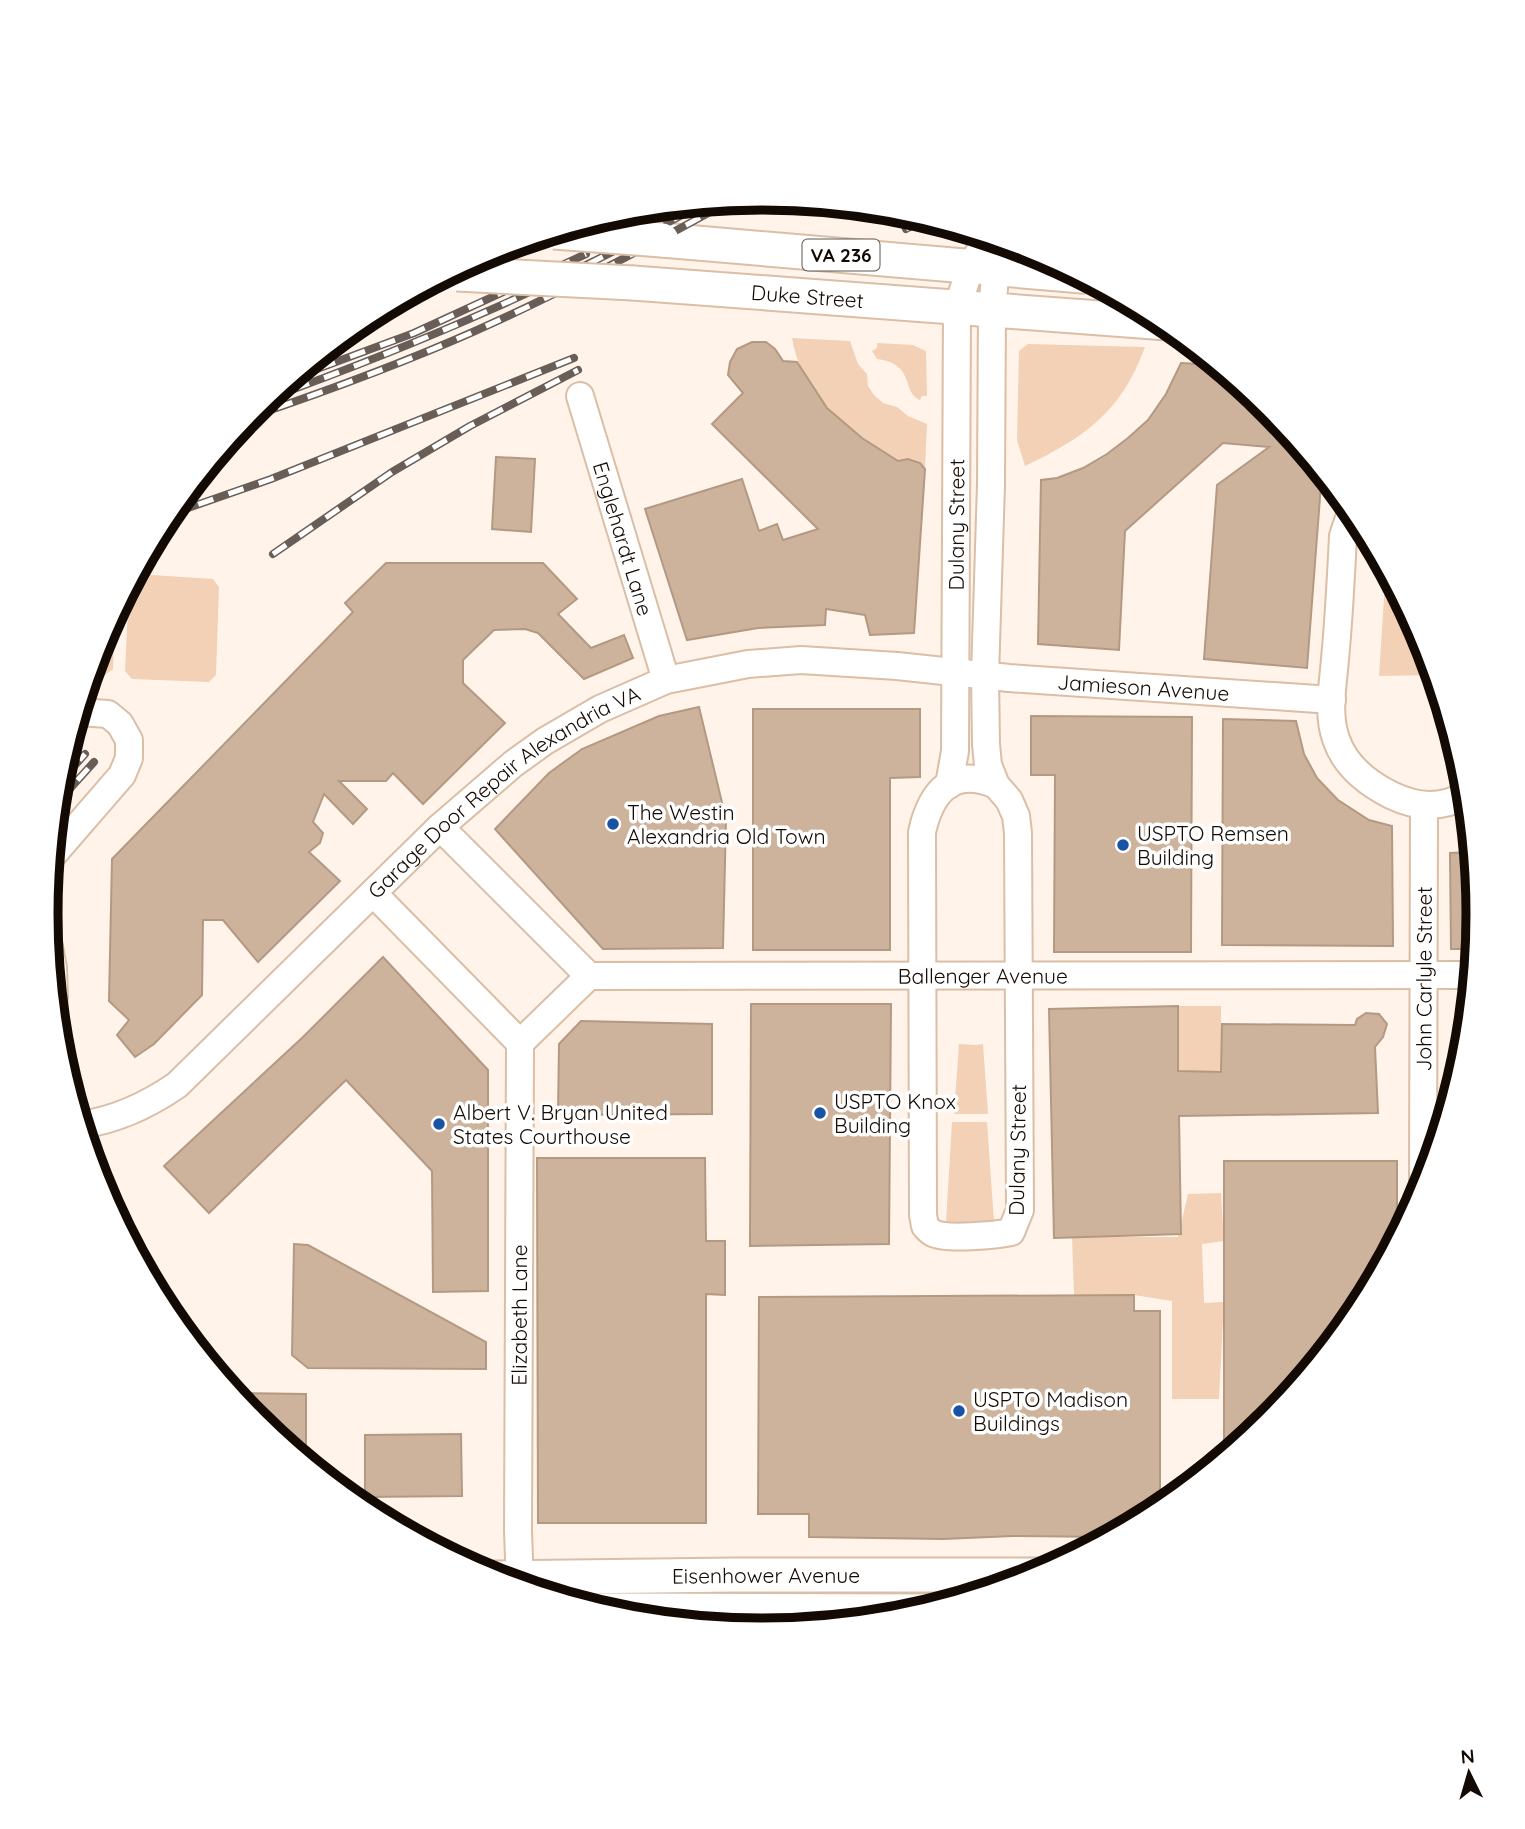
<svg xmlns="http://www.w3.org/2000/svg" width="1525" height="1829" font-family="Quicksand,sans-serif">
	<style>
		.green { fill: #f2d1b6 }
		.building { fill: #ceb39c; stroke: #b49982; stroke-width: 2 }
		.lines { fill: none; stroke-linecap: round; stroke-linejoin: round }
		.minor-casing { stroke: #dabea6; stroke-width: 30 }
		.major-casing { stroke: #dabea6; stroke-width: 37 }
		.minor { stroke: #fff; stroke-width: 26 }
		.major { stroke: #fff; stroke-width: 33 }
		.rail-casing { stroke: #695e57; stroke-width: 8 }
		.rail { stroke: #fff; stroke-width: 5; stroke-dasharray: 16; stroke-linecap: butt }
		.major-bridge-casing { stroke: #dabea6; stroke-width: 37; stroke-linecap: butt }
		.major-bridge { stroke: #fff; stroke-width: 33 }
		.poi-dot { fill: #1853a4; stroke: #fff; stroke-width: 2.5 }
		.labels { text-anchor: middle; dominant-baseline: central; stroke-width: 7; stroke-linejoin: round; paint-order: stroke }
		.shield { fill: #fff; stroke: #5a544f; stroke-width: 2 }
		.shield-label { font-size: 19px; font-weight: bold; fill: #140a04 }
		.street-label { font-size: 21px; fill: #140a04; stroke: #fff }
		.poi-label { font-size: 21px; fill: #140a04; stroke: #fff; text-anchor: start }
		.rim { fill: none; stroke: #140a04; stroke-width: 9 }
	</style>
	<rect width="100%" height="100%" fill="#fff3ea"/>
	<g class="green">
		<path d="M792 338 850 341 858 364 867 374 868 386 874 395 883 403 897 407 908 416 927 424 925 469C917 460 909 458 898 461 852 432 801 396 792 338Z"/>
		<path d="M877 343 913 345 926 351 927 396H922L920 400C901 392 916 364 877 359L872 351 877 348Z"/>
		<path d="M1028 344 1145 347C1122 411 1084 438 1025 466L1017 440 1019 351Z"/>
		<path d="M1386 567 1425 640 1436 675 1379 676Z"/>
		<path d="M137 574 213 579 219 587 216 675 209 682 132 679 125 671 129 587Z"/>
		<path d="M115 613 113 669 101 678 89 677 100 640Z"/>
		<rect x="1178" y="1006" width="43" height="66"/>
		<path d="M959 1044 976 1045 983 1044 988 1114H954Z"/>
		<path d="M952 1122H987L994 1222 949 1224 946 1222Z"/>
		<path d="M1221 1193 1224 1241 1202 1244 1204 1303 1224 1302 1219 1399H1172V1301L1134 1295H1074L1072 1237H1178L1188 1194Z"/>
	</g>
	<g class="building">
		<path d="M752 342H766L775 349 783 361 797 362 827 408 862 438 898 461 908 459 920 463 925 469 914 633 870 635 865 615 826 609 825 625 758 628 687 640 645 509 742 479 759 531 777 524 783 540 818 529 712 424 743 393 728 375 730 362 737 349Z"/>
		<path d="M1181 363 1217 365 1270 408 1322 471 1307 668 1204 659 1217 485 1269 447 1223 443 1125 531 1119 650 1038 644 1041 480 1057 478 1083 468 1107 454 1128 438 1148 420 1166 394Z"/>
		<path d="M496 457 535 459 531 532 492 529Z"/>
		<path d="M386 563H543L577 599 558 614 591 648 624 635 633 658 584 679 538 633 525 629 494 630 463 660V683L505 723 423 804 393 773 386 781H339L367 809 353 824 324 794 313 822 323 833 320 843 309 852 340 881 258 962 223 920H203L202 995 154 1044 135 1057 117 1035 129 1020 109 1001 112 859 353 612 345 603Z"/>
		<path d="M699 707 726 819 723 948 603 949 495 829 549 773 582 749 659 716Z"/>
		<path d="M753 709H920V777L890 778V950H753Z"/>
		<path d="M1031 716 1192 717 1191 952H1054L1055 775H1031Z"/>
		<path d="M1223 719 1296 721 1304 754 1317 778 1338 800 1369 820 1392 826 1393 946 1222 945Z"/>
		<path d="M1473 852 1480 914 1476 949H1451L1450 853Z"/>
		<path d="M383 957 488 1070V1291L433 1292 432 1171 346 1080 209 1213 164 1166 303 1037Z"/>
		<path d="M751 1004H891L889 1244 750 1246Z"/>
		<path d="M1178 1006V1071L1221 1072 1222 1024 1355 1025 1357 1019 1366 1013 1379 1014 1387 1024 1383 1037 1375 1047 1378 1113 1179 1116 1181 1234 1054 1238 1049 1009Z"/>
		<path d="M581 1021 712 1024V1114L558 1115 559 1044Z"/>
		<path d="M537 1158H705L706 1241H725V1295L706 1294V1523H538Z"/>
		<path d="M1224 1161H1397V1240L1358 1313 1269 1422 1224 1459Z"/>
		<path d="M294 1244 308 1245 486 1342V1369L308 1368 292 1355Z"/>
		<path d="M1134 1295V1311H1160V1511L1131 1512V1527L1111 1537 1013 1536 943 1539 809 1537V1514H758L759 1297Z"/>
		<path d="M232 1393 306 1394V1455H296L255 1421Z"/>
		<path d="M461 1434 462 1496 365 1497V1435Z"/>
	</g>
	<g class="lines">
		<defs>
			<g id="minor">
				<path id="s1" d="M580 396 666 680"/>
				<path d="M1354 511 1349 518 1343 536C1341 577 1339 618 1335 659 1333 685 1327 714 1336 739 1345 766 1367 783 1391 795 1418 808 1441 809 1468 794"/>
				<path id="s2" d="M949 785 955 751 957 308 971 266 988 237"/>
				<path d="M996 785C952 766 931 792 922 832L923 1215 925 1226C927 1228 930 1232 933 1233 946 1240 997 1235 1011 1232L1020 1210 1018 833 1016 816 1009 800 996 785 988 765 986 744 985 676 991 484 992 309 996 268 1005 242"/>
				<path d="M440 827 589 976"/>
				<path d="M51 857 122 775 129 758V740L120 724 108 714 78 712"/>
				<path d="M373 893 520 1043"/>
				<path d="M49 947 53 968 54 998"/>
				<path id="s3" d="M520 1043 589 976 1474 975"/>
				<path id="s4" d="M81 1125C115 1120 148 1105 177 1085L440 827 513 764 545 741 600 709 666 680 748 664 801 660 897 666 1009 678 1332 700"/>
				<path id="s5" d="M1423 1193 1424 807"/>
				<path id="s6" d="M520 1586 518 1531 520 1043"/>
			</g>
			<g id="major">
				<path d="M662 240 1082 276"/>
				<path id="s7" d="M633 283 1167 323"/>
				<path id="s8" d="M493 1578 735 1575H1040"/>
				<path d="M596 1610 926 1611"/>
			</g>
		</defs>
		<use href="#minor" class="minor-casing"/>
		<use href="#major" class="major-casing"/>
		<use href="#minor" class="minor"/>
		<use href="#major" class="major"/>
		<defs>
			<g id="rail">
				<path d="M883 218 896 211"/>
				<path d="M906 229 926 218"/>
				<path d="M608 242 677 206"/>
				<path d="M290 379 414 333 586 254"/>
				<path d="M264 400C416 345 563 283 703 203"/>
				<path d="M247 418C324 392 401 364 475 331 563 292 647 247 730 201"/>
				<path d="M168 515 271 479 574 358"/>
				<path d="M273 554 392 472 470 426 578 370"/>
				<path d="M58 784 85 754"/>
				<path d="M56 804 94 762"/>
			</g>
		</defs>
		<use href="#rail" class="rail-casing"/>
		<use href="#rail" class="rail"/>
		<defs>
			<g id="major-bridge">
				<path d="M554 232 662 240"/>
				<path d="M457 274 633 283"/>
			</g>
		</defs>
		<use href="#major-bridge" class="major-bridge-casing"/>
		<use href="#major-bridge" class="major-bridge"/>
	</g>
	<g class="poi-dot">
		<circle cx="613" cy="824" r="7"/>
		<circle cx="1123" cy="845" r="7"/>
		<circle cx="820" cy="1113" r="7"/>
		<circle cx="439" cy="1124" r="7"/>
		<circle cx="959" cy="1411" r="7"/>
	</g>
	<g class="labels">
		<rect class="shield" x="802.5" y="239.5" width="77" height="31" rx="5"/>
		<g class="shield-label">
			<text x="841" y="255">VA 236</text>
		</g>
		<g class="street-label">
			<text stroke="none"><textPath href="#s7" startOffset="175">Duke Street</textPath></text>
			<text stroke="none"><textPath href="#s2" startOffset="261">Dulany Street</textPath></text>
			<text stroke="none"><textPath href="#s1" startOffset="149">Englehardt Lane</textPath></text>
			<text stroke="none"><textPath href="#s4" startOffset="1225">Jamieson Avenue</textPath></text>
			<text stroke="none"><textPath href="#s4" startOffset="546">Garage Door Repair Alexandria VA</textPath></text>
			<text stroke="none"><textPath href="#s3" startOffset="490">Ballenger Avenue</textPath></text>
			<text stroke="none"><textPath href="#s5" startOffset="214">John Carlyle Street</textPath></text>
			<text transform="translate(1017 1150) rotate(-89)">Dulany Street</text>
			<text stroke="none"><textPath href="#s6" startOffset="271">Elizabeth Lane</textPath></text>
			<text stroke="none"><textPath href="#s8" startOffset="273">Eisenhower Avenue</textPath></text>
		</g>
		<g class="poi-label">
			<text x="627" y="812">The Westin<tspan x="627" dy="24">Alexandria Old Town</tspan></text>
			<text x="1137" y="833">USPTO Remsen<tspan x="1137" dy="24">Building</tspan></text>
			<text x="834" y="1101">USPTO Knox<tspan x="834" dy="24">Building</tspan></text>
			<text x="453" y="1112">Albert V. Bryan United<tspan x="453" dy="24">States Courthouse</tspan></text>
			<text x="973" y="1399">USPTO Madison<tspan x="973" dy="24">Buildings</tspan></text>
		</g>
	</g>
	<path d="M0 0H1525V1829H0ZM58 914a704 704 0 1 1 1408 0a704 704 0 1 1-1408 0Z" fill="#fff" fill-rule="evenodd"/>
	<path class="rim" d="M58 914a704 704 0 1 1 1408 0a704 704 0 1 1-1408 0Z"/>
	<g transform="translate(1469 1773) rotate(355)" stroke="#ffffff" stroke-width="5" paint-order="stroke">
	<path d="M0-5L12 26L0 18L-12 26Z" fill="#140a04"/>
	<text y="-10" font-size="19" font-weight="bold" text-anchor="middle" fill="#140a04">N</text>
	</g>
</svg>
